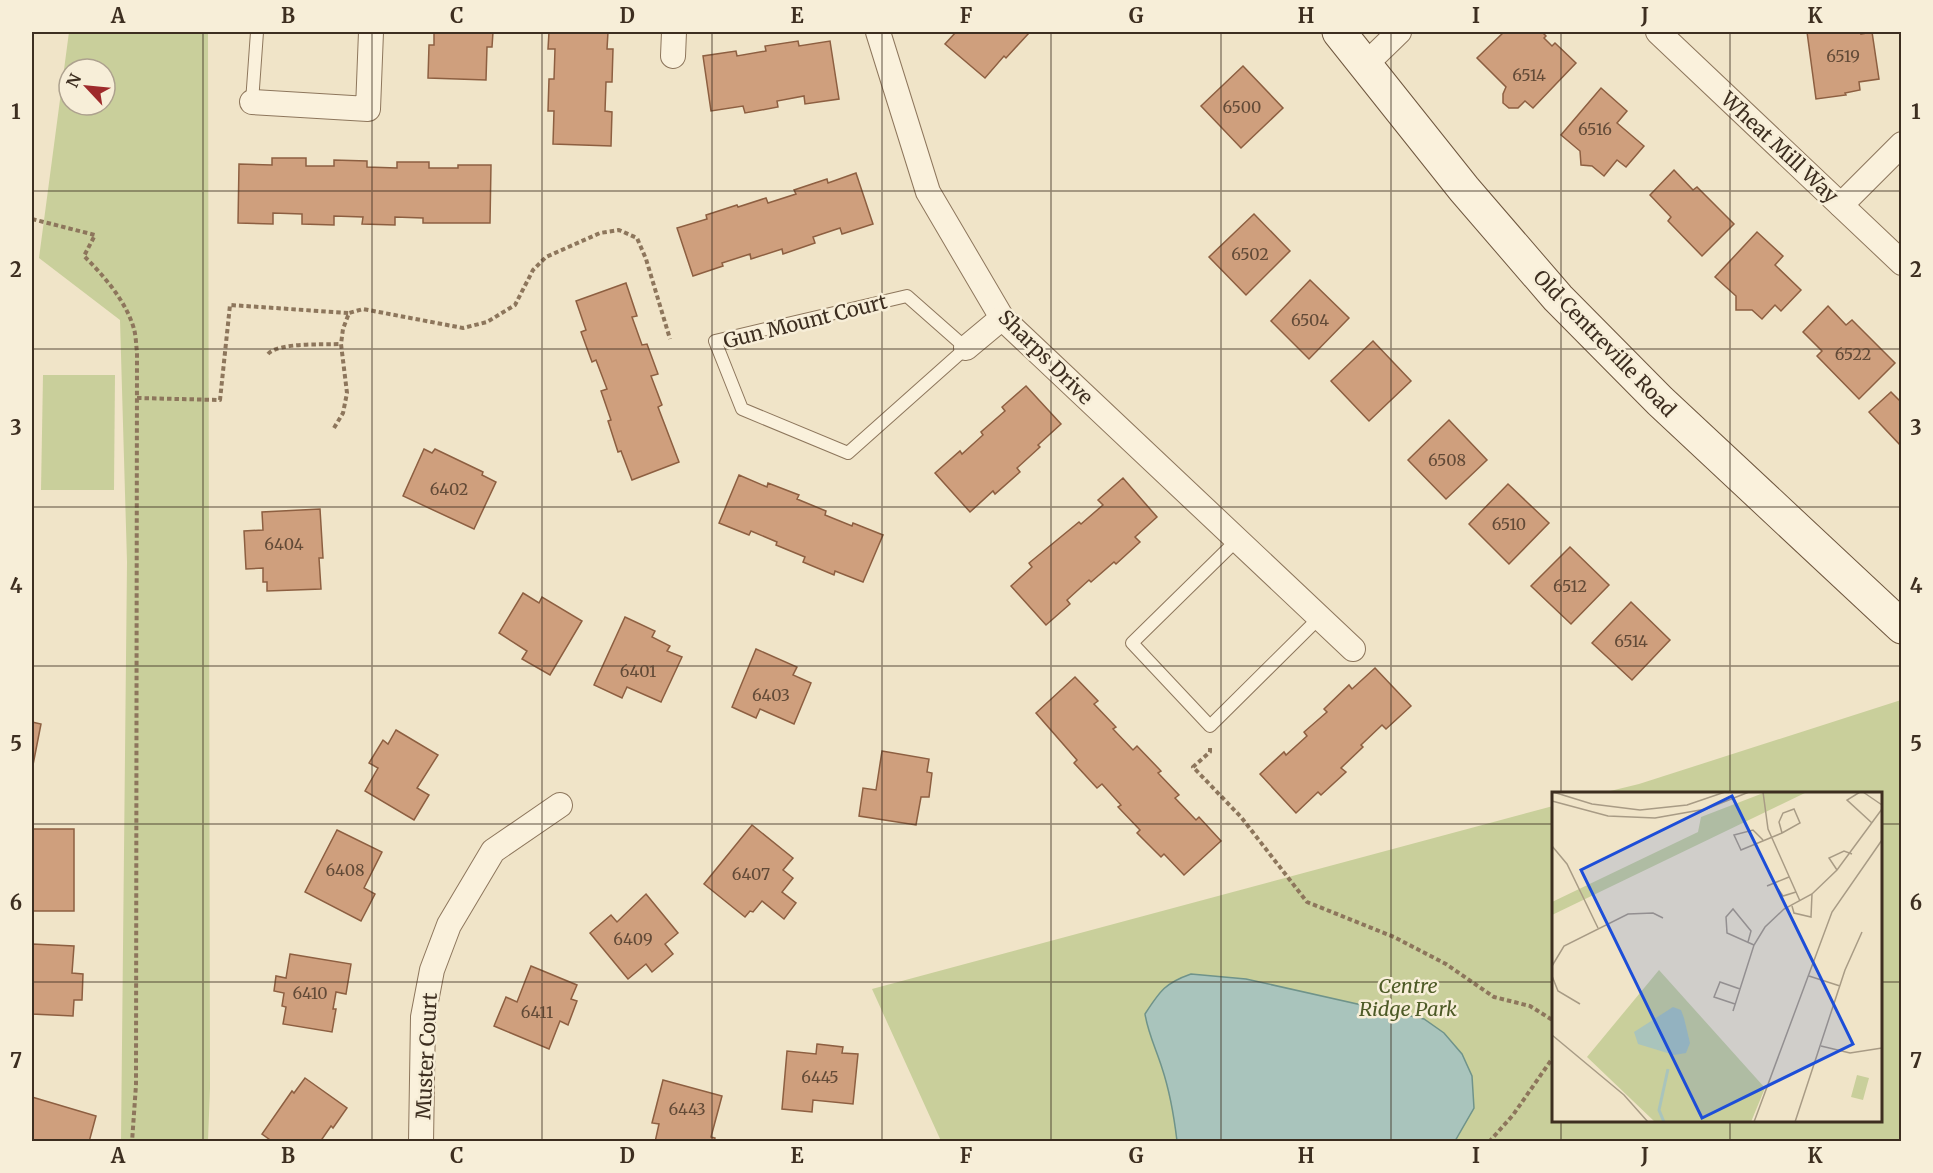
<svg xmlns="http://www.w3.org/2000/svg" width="1933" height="1173" font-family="Merriweather,serif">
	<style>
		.green { fill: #c9cf9b; fill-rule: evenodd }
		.water { fill: #a9c4bc; stroke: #6f938a; stroke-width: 1.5 }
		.building { fill: #cf9f7d; stroke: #8d5f41; stroke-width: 1.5 }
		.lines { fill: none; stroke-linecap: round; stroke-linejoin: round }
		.lane-casing { stroke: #8d765c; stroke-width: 14 }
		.street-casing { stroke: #8d765c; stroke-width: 26 }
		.secondary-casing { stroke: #6f573f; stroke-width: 35 }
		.path { stroke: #8d765c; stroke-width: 4; stroke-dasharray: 4.5 3; stroke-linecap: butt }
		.lane { stroke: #faf1dc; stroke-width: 12 }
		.street { stroke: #faf1dc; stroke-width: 24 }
		.secondary { stroke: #faf1dc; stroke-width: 33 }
		.grid { fill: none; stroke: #3d2e20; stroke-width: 1.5; stroke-opacity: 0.55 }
		.labels { text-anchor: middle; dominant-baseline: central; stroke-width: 5; stroke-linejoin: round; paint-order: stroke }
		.number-label { font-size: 16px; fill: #624a37 }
		.street-label { font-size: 20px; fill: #3d2e20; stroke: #f7eed8 }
		.park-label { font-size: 20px; font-style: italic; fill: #4d5a26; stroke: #f7eed8 }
		.inset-river { fill: none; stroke: #a9c4bc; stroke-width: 3 }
		.inset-road { fill: none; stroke: #a89b85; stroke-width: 1.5 }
		.view { fill: #1d4ed8; fill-opacity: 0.15; stroke: #1d4ed8; stroke-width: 3 }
		.inset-edge { fill: none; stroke: #3d2e20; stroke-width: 3 }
		.neatline { fill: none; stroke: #3d2e20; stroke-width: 2 }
		.grid-label { font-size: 20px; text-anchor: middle; font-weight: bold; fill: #3d2e20 }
	</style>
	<rect width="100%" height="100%" fill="#f0e4c8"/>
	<g class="green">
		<path d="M69 32H208L210 1088 208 1141H121L127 562 120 320 39 258ZM69 69H105V105H69Z"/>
		<path d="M43 375H115L114 490H41Z"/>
		<path d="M1901 700V1141H941L872 989 1553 806 1554 1120H1880V794L1602 793 1639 784Z"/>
	</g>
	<path class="water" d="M1191 974 1246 979 1424 1019 1444 1033 1462 1054 1472 1076 1474 1108 1455 1141H1177C1174 1116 1170 1092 1162 1068 1156 1049 1148 1033 1145 1014 1160 991 1165 983 1191 974Z"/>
	<g class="building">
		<path d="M434 32H493L492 47H487L486 80 428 78 429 45H434Z"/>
		<path d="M549 32H608L607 49H613L612 82H606L605 111 612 112 611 146 553 144 554 111H548L549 79H554L555 49H548Z"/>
		<path d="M956 32H1027L1029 33 1006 58 1004 56 985 78 945 44Z"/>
		<path d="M1504 32H1542L1546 36 1544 38 1552 46 1555 43 1576 63 1533 108 1525 101 1518 108H1509L1503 103V94L1506 87 1477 58Z"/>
		<path d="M1807 32H1861V34L1872 32 1879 79 1859 82 1860 90 1845 93 1846 95 1816 99Z"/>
		<path d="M798 41 799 46 830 41 839 99 805 104 804 96 777 101 778 107 745 113 743 106 711 111 703 56 736 51 737 56 766 51 765 46Z"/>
		<path d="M1243 66 1283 108 1241 148 1201 106Z"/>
		<path d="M1601 88 1627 111 1617 123 1644 146 1626 167 1617 160 1604 176 1592 166 1581 165 1580 151 1561 135Z"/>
		<path d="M272 158H306V166H334V160L367 161V167L397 168V162H429V168H458V165H491L490 223H423V218L395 217V225L362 224 363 217 334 216V225L302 224V214L273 213V224L238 223 239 164 272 165Z"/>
		<path d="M1674 170 1693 190 1697 187 1734 224 1702 256 1668 221 1671 217 1650 195Z"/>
		<path d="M856 173 873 224 842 234 840 228 813 237 815 243 783 254 782 249 751 259 750 254 722 263 723 266 693 276 677 228 707 219 706 215 737 205 738 207 766 198 768 203 796 194 794 190 827 179 828 183Z"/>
		<path d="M1254 214 1290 251 1246 295 1209 257Z"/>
		<path d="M1757 232 1783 256 1775 265 1801 290 1781 311 1775 305 1762 319 1752 310H1736V296L1715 277Z"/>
		<path d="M1310 280 1349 318 1309 359 1271 321Z"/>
		<path d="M626 283 637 316 632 317 642 345 647 344 658 374 651 376 662 405 658 407 679 462 632 480 621 451 618 452 608 421 611 420 601 391 607 389 596 360 592 362 581 332 586 330 576 301Z"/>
		<path d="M1828 306 1846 325 1852 320 1895 363 1859 399 1817 356 1822 351 1803 332Z"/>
		<path d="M1373 341 1411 381 1369 421 1331 381Z"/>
		<path d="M1026 386 1061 424 1038 445 1040 447 1017 468 1020 472 995 494 993 491 970 512 935 473 960 451 962 454 983 435 981 432 1005 411 1002 407Z"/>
		<path d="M1891 392 1902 403V447L1869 412Z"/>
		<path d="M1449 420 1487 460 1446 499 1408 460Z"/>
		<path d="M424 449 432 453 435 449 483 472 482 475 496 482 474 529 403 496Z"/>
		<path d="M739 475 767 487 768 483 799 495 797 499 826 511 825 515 852 526 853 523 883 535 863 582 835 571 834 575 803 562 805 557 776 545 777 542 751 531 749 535 719 523Z"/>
		<path d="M1123 478 1157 517 1135 537 1140 542 1116 564 1114 562 1091 582 1089 580 1067 600 1070 604 1046 625 1011 586 1032 567 1029 563 1079 522 1081 524 1103 505 1098 500Z"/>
		<path d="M1508 484 1549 523 1509 564 1469 524Z"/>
		<path d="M320 509 323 558H319L321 589 267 591V582H263V568L246 569 244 531 263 530 262 512Z"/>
		<path d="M1570 547 1609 585 1571 624 1531 586Z"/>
		<path d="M523 593 539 603 542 597 582 621 550 675 522 659 527 651 499 633Z"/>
		<path d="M1631 602 1670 640 1632 680 1592 643Z"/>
		<path d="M625 617 655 631 652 637 670 646 667 651 682 657 661 702 627 687 622 698 594 685Z"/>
		<path d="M756 649 797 667 793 675 811 683 794 724 760 709 756 718 732 707Z"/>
		<path d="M1375 668 1411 706 1386 729 1382 725 1361 745 1363 747 1341 768 1346 772 1321 795 1318 792 1296 813 1260 774 1284 752 1286 755 1307 736 1304 732 1327 712 1324 709 1349 685 1352 689Z"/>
		<path d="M1075 677 1098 701 1094 704 1116 727 1113 729 1133 750 1137 746 1161 771 1158 773 1179 795 1175 798 1196 820 1199 817 1221 841 1184 875 1164 854 1161 857 1137 833 1140 830 1118 807 1121 805 1102 784 1097 788 1074 763 1077 760 1036 713Z"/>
		<path d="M32 722 41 724 32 770Z"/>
		<path d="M396 730 438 755 417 788 429 795 414 820 365 791 378 768 369 763 383 740 388 744Z"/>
		<path d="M882 751 929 759 927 772 932 773 929 797H921L916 825 859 816 863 788 876 790Z"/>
		<path d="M752 825 793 858 783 870 793 878 782 892 796 903 784 919 762 901 753 912 750 911 745 917 704 884Z"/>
		<rect x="32" y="829" width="42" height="82"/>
		<path d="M337 830 382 852 364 888 375 894 361 921 305 892Z"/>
		<path d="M646 894 678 933 665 944 673 954 652 972 646 964 628 979 590 933 611 915 617 922Z"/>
		<path d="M32 944 74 946 72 973 83 974 82 1000H74L73 1016 32 1014Z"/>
		<path d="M290 954 351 964 346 994 336 992 333 1009H336L332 1032 283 1024 286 1007 282 1006 284 993 274 991 276 976 286 978Z"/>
		<path d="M531 966 577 985 571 999 577 1001 568 1025 560 1021 549 1049 494 1026 506 997 517 1002Z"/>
		<path d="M817 1044 843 1047 842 1053 858 1054 853 1104 813 1100 812 1112 782 1109 787 1051 816 1054Z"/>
		<path d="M305 1078 347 1108 333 1128 331 1126 322 1139 326 1142H273L262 1134 292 1091 294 1093Z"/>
		<path d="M663 1080 722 1096 711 1137 715 1138 714 1142H655L659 1124 652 1123Z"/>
		<path d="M32 1097 96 1116 89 1142H32Z"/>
	</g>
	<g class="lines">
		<defs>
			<g id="lane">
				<path d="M252 102 257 32"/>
				<path d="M907 296 966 348 848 453 742 409 715 341Z"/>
				<path d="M1237 540 1132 643 1210 726 1319 618"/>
			</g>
			<g id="street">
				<path d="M878 32 928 192 1002 318 1353 649"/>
				<path d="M1658 32 1902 263"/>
				<path d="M673 56 674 32"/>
				<path d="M1365 65 1399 32"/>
				<path d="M252 102 368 109 371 32"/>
				<path d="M1841 205 1902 144"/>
				<path d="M966 348 1002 318"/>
				<path d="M421 1142 423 1017 432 970 449 925 493 851 560 805"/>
			</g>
			<path id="secondary" d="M1339 32 1464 189 1558 298 1660 401 1902 627"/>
		</defs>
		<use href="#lane" class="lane-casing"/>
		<use href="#street" class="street-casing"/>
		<use href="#secondary" class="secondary-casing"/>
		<g class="path">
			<path d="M32 219 95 235 84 256C104 276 126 301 134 329 136 336 136 345 137 352L136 1085 132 1142"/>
			<path d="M268 354C279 342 324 345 341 344"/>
			<path d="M137 398 220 400 230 305 349 313"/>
			<path d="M334 428 343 413 347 393 341 344 343 329 349 313 363 309 463 328 487 322 515 305 533 270 546 257 600 233 619 230 637 238 646 259 670 339"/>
			<path d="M1210 748V752L1193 767 1241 817 1307 902 1394 937 1446 964 1494 997 1530 1006 1554 1021"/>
			<path d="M1489 1142 1513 1115 1554 1056"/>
		</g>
		<use href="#lane" class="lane"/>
		<use href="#street" class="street"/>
		<use href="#secondary" class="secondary"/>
	</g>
	<path class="grid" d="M203 32V1142M372 32V1142M542 32V1142M712 32V1142M882 32V1142M1051 32V1142M1221 32V1142M1391 32V1142M1561 32V794M1730 32V794M32 191H1902M32 349H1902M32 507H1902M32 666H1902M32 824H1554M1880 824H1902M32 982H1554M1880 982H1902M1561 1120V1142M1730 1120V1142"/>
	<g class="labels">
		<g class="number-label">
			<text x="1843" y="56">6519</text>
			<text x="1529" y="75">6514</text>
			<text x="1242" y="107">6500</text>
			<text x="1595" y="129">6516</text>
			<text x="1250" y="254">6502</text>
			<text x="1310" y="320">6504</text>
			<text x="1853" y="354">6522</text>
			<text x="1447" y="460">6508</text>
			<text x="449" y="489">6402</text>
			<text x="1509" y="524">6510</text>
			<text x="284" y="544">6404</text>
			<text x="1570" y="586">6512</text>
			<text x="1631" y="641">6514</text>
			<text x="638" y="671">6401</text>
			<text x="771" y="695">6403</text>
			<text x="345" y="870">6408</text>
			<text x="751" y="874">6407</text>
			<text x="633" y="939">6409</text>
			<text x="310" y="993">6410</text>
			<text x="537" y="1012">6411</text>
			<text x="820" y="1077">6445</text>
			<text x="687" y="1109">6443</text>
		</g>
		<g class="street-label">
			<text transform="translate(1780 147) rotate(43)">Wheat Mill Way</text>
			<text transform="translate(805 321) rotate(-14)">Gun Mount Court</text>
			<text transform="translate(1605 343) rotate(46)">Old Centreville Road</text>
			<text transform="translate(1046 357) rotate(45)">Sharps Drive</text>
			<text transform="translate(426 1056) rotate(-87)">Muster Court</text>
		</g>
		<g class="park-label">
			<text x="1408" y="985">Centre<tspan x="1408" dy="23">Ridge Park</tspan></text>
		</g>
	</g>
	<g transform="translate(1552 792)">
		<rect width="330" height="330" fill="#f0e4c8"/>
		<path d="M214 0H255L0 123V110L146 40 149 25ZM107 178 213 296 199 330H103L35 265ZM305 283 317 286 311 308 299 305Z" fill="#c9cf9b"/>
		<path d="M121 215 129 218 132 226 138 251 134 261 122 263 86 252 82 240Z" fill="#a9c4bc"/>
		<path class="inset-river" d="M112 330 107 318 116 277"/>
		<path class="inset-road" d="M1 0 40 12 88 18 135 13 173 0M211 0 216 37 248 109M308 0 295 8 320 31M311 0 330 13M0 9 56 24 103 26 154 17 197 0M211 48 201 38 182 43 189 58 230 41 248 31 242 17 231 21 227 30 230 41M0 54 15 72 46 136M285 78 277 66 292 59 300 62M222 91 231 104 244 100M215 94 237 85M240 114 242 121 259 125 260 102M196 150 199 139 181 117 174 125 175 141 202 153M0 174 12 154 76 122 101 121 111 126M0 184 6 199 28 212M257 184 288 194M330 205V237M183 212 162 205 168 190 188 197M181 219 202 153 213 135 232 117 260 102 285 78 330 17M0 243 72 303 96 330M269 254 298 261 330 256M202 330 280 120 330 48M243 330 293 178 310 140"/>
		<path class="view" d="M180 4 301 252 150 326 29 78Z"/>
		<rect width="330" height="330" class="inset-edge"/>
	</g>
	<rect width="1933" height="1173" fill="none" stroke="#f7eed8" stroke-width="66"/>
	<g transform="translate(87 87) rotate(296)"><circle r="28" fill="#f7eed8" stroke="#ada18e" stroke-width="1.5"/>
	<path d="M0-4.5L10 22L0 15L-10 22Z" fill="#9e2a2b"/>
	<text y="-9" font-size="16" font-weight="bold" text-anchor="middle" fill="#3d2e20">N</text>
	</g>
	<rect x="33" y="33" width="1867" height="1107" class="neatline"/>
	<g class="grid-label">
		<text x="118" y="23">A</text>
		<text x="288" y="23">B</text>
		<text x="457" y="23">C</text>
		<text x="627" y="23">D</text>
		<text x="797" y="23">E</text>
		<text x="966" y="23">F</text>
		<text x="1136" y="23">G</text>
		<text x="1306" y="23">H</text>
		<text x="1476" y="23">I</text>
		<text x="1645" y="23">J</text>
		<text x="1815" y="23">K</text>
		<text x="16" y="119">1</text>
		<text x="1916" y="119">1</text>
		<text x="16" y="277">2</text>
		<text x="1916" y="277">2</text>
		<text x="16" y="435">3</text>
		<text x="1916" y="435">3</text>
		<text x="16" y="593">4</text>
		<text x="1916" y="593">4</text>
		<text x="16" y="751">5</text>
		<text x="1916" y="751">5</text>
		<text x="16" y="910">6</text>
		<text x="1916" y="910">6</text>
		<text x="16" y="1068">7</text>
		<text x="1916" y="1068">7</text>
		<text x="118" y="1163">A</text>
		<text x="288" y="1163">B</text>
		<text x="457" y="1163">C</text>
		<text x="627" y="1163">D</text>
		<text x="797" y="1163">E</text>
		<text x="966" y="1163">F</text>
		<text x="1136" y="1163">G</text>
		<text x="1306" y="1163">H</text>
		<text x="1476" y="1163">I</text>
		<text x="1645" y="1163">J</text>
		<text x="1815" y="1163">K</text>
	</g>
</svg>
